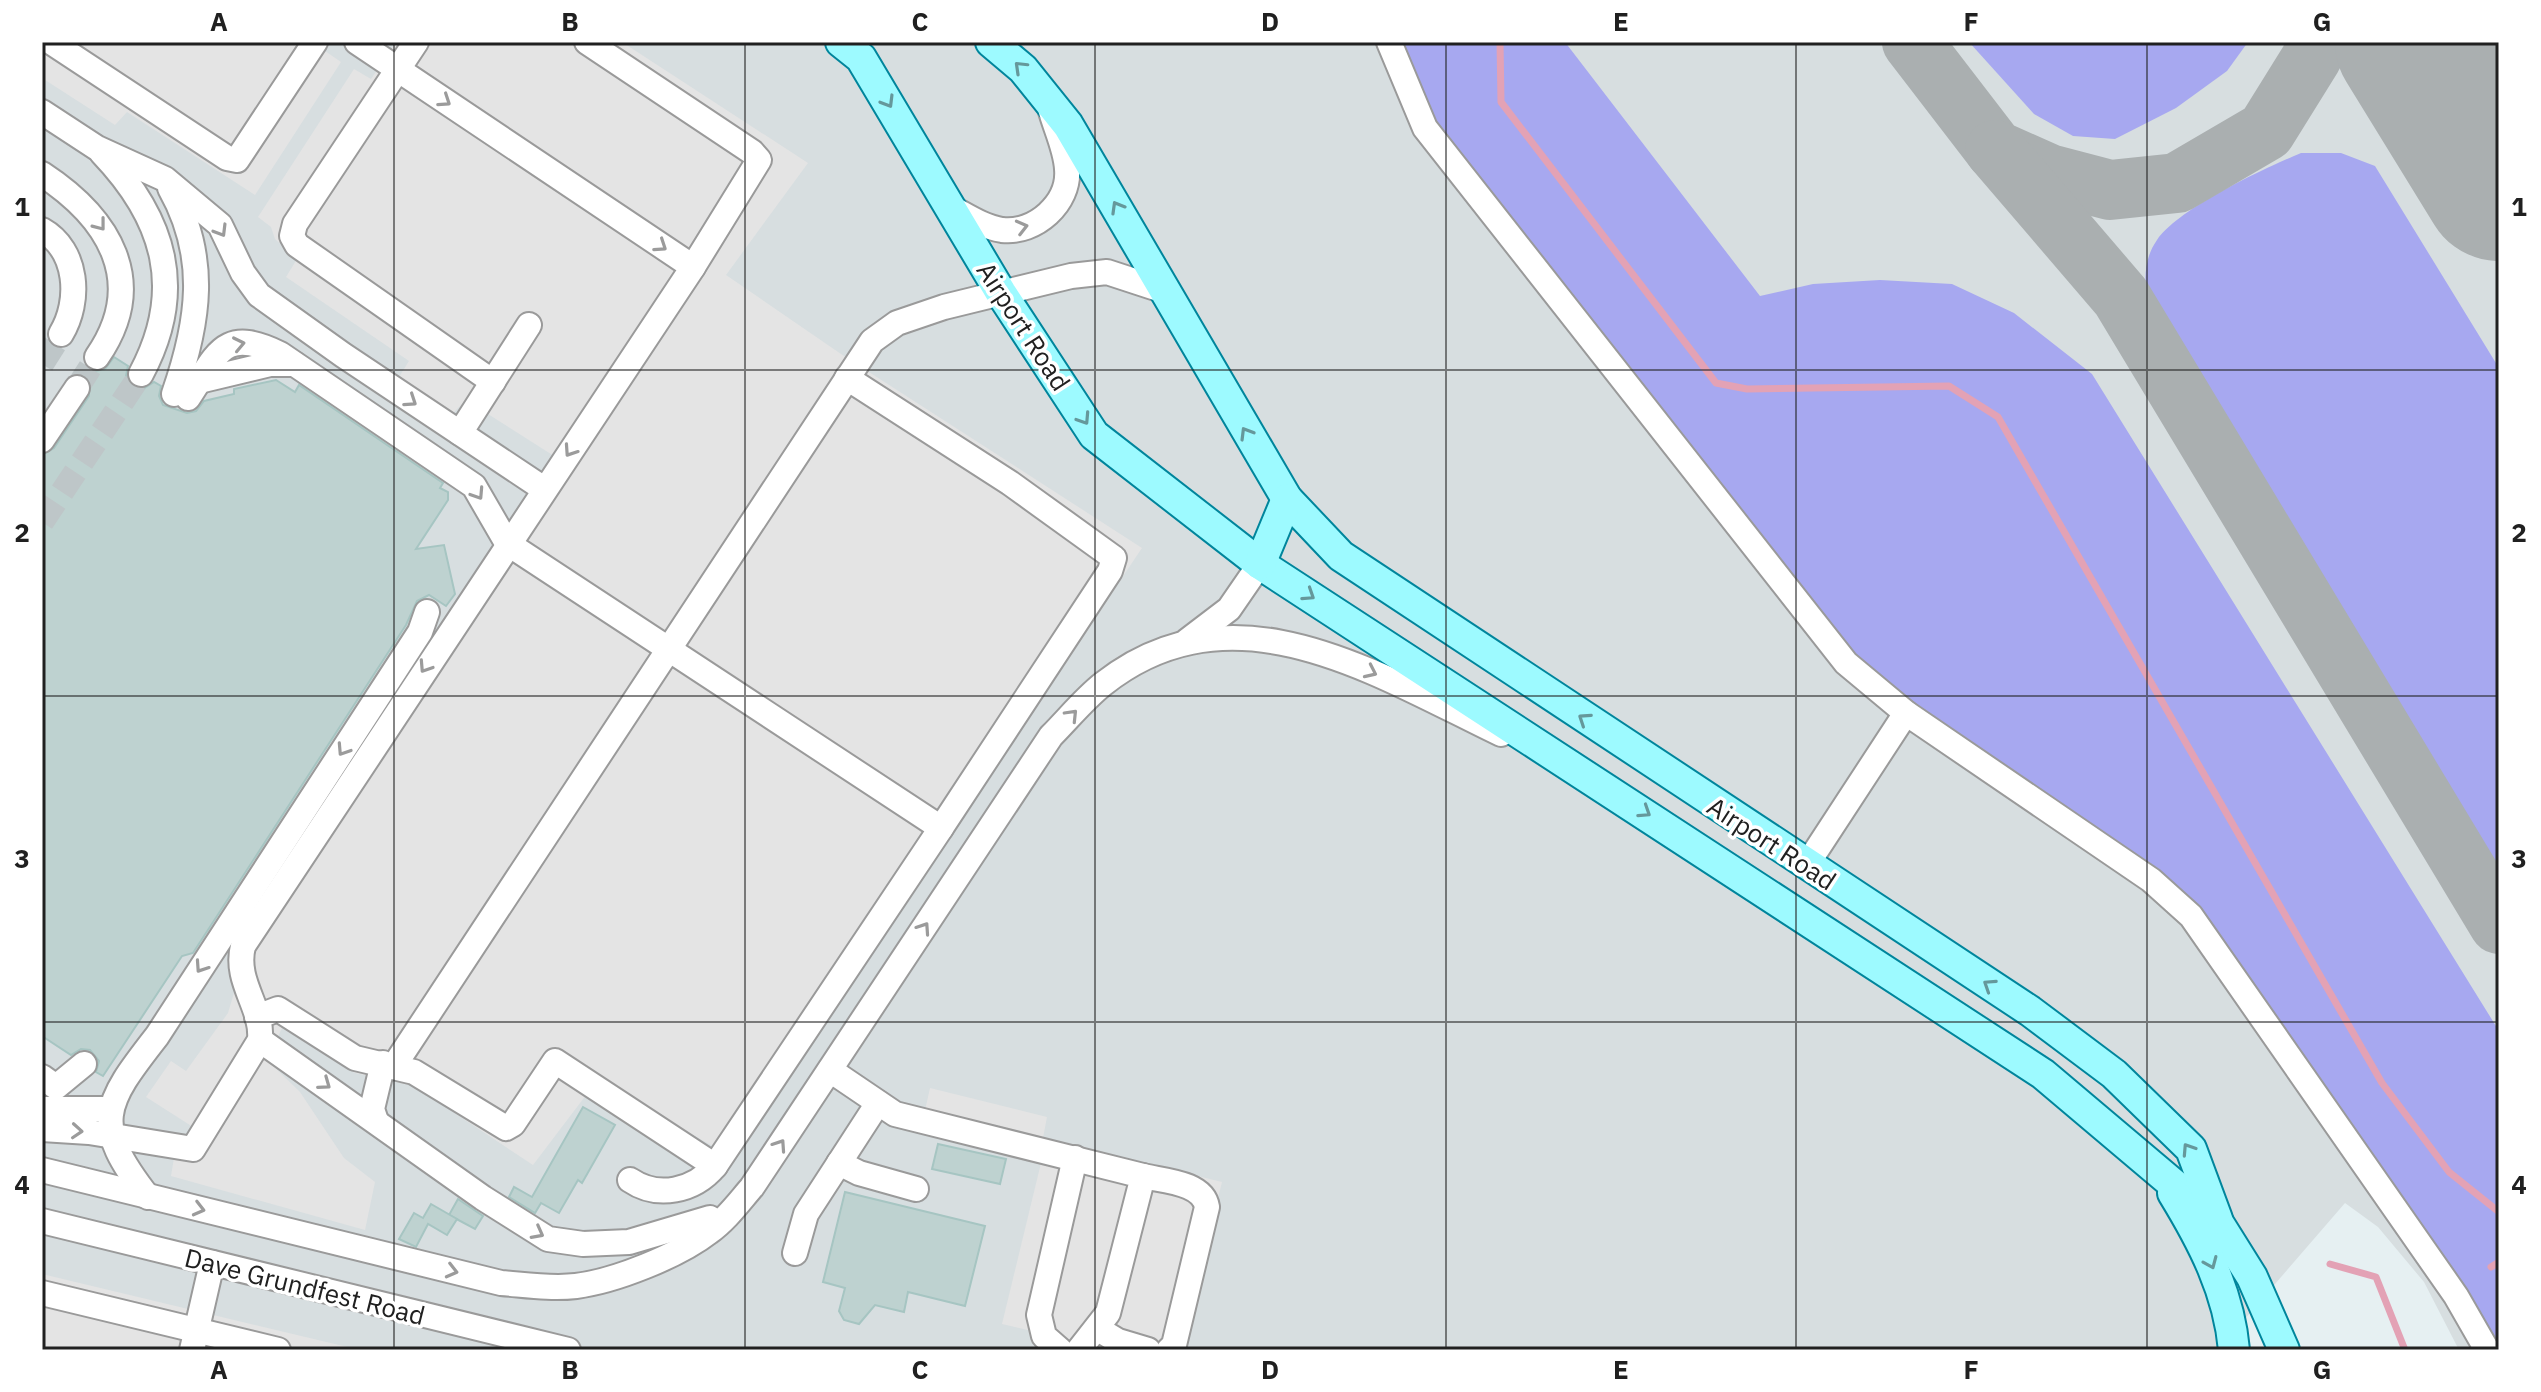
<svg xmlns="http://www.w3.org/2000/svg" width="2541" height="1392" font-family="'IBM Plex Sans',sans-serif">
	<style>
		.airport { fill: #d7dee0 }
		.grass { fill: #a7a8f0 }
		.parking { fill: #e4e4e4 }
		.lines { fill: none; stroke-linecap: round; stroke-linejoin: round }
		.stream { stroke: #e3a2b5; stroke-width: 7 }
		.taxiway { stroke: #aaafb0; stroke-width: 60 }
		.runway { stroke: #aaafb0; stroke-width: 152 }
		.building { fill: #bed2d0; stroke: #a6c5c2; stroke-width: 2 }
		.minor-tunnel { stroke: #bec6c8; stroke-width: 24; stroke-dasharray: 24 12; stroke-linecap: butt }
		.minor-casing { stroke: #9a9a9a; stroke-width: 28 }
		.major-casing { stroke: #00859c; stroke-width: 34 }
		.minor { stroke: #fff; stroke-width: 24 }
		.major { stroke: #9dfaff; stroke-width: 30 }
		.oneway { stroke: #65989b }
		.oneway2 { stroke: #9b9b9b }
		.grid { fill: none; stroke: #202020; stroke-width: 2; stroke-opacity: 0.55 }
		.labels { text-anchor: middle; dominant-baseline: central; stroke-width: 7; stroke-linejoin: round; paint-order: stroke }
		.street-label { font-size: 26px; fill: #202020; stroke: #fff }
		.neatline { fill: none; stroke: #202020; stroke-width: 3 }
		.grid-label { font-size: 26px; text-anchor: middle; font-weight: bold; fill: #202020 }
	</style>
	<rect width="100%" height="100%" fill="#e6f0f2"/>
	<path class="airport" d="M42 42H2499V1350H2459L2424 1282 2378 1227 2345 1203 2218 1350H42Z"/>
	<g class="grass">
		<path d="M1402 42H1565L1760 296 1813 284 1880 280 1952 284 2014 313 2092 374 2499 1031V1350H2491L2466 1290 2211 922 2160 870 1874 675 1818 614 1485 195 1424 104Z"/>
		<path d="M1969 42H2248L2227 71 2176 108 2115 139 2073 136 2034 114Z"/>
		<path d="M2301 153H2341L2375 166 2499 368V871L2439 785 2152 318C2145 293 2140 264 2157 240 2179 208 2265 168 2301 153Z"/>
	</g>
	<g class="parking">
		<path d="M42 42H312L341 62 255 195 127 112 115 125 42 78Z"/>
		<path d="M396 42H622L808 163 726 275 841 354 1142 548 733 1157 596 1082 533 1165 414 1086 355 1073 282 1028 267 1060 300 1092 344 1158 375 1182 365 1230 171 1176 175 1152 193 1127 146 1097 171 1061 186 1071 228 1013 234 993 233 939 554 456 466 400 451 415 399 377 409 361 286 277 297 259 275 239 271 227 258 217 354 69 371 79Z"/>
		<path d="M930 1088 1047 1117 1043 1138 1222 1182 1181 1350H1110L1002 1324 1041 1163 920 1133Z"/>
		<path d="M42 1274 360 1350H42Z"/>
	</g>
	<g class="lines">
		<g class="stream">
			<path d="M1500 42 1501 102 1716 383 1747 389 1949 386 1998 417 2382 1083 2449 1172 2499 1212"/>
			<path d="M2330 1264 2376 1277 2405 1350"/>
			<path d="M2491 1267 2499 1262"/>
		</g>
		<g class="taxiway">
			<path d="M1912 42 1995 150 2049 174 2110 190 2177 183 2266 131 2312 57 2315 42"/>
			<path d="M1995 150 2121 297 2499 924"/>
		</g>
		<path class="runway" d="M2411 42 2499 185"/>
	</g>
	<g class="building">
		<path d="M114 357 128 366 126 376 134 387 143 389 154 382 161 386 159 396 163 405 187 413 196 411 204 401 234 394V389L276 380 295 392 299 385 443 483 440 488 448 492V500L416 549 444 545 455 594 446 606 429 595 417 601 406 625 193 953 182 956 103 1076 96 1072 99 1061 90 1050 81 1049 71 1055 42 1036V455L54 448 89 396V379L94 371 105 369Z"/>
		<path d="M583 1107 615 1125 582 1183 578 1180 559 1213 541 1203 535 1213 509 1197 514 1187 532 1197Z"/>
		<path d="M938 1144 1006 1159 1000 1184 932 1169Z"/>
		<path d="M845 1192 985 1226 965 1306 908 1292 904 1312 875 1305 859 1324 844 1320 839 1311 845 1288 823 1282Z"/>
		<path d="M458 1199 483 1216 475 1229 449 1215Z"/>
		<path d="M431 1204 457 1219 447 1235 428 1224 416 1247 399 1239 414 1213 423 1218Z"/>
	</g>
	<g class="lines">
		<g class="minor-tunnel">
			<path d="M42 364 61 334"/>
			<path d="M77 388 97 357"/>
			<path d="M42 522 141 374"/>
		</g>
		<defs>
			<g id="minor">
				<path d="M51 42 227 158 237 160 315 42"/>
				<path d="M416 42 295 224 292 236 297 245 493 382"/>
				<path d="M587 42 752 152 759 160 693 267"/>
				<path d="M1389 42 1425 128 1846 663 1906 713 2151 880 2191 916 2456 1296 2487 1350"/>
				<path d="M42 112 97 148 165 179 220 225 243 273 259 295 343 355 544 489"/>
				<path d="M102 153C165 219 186 290 141 374"/>
				<path d="M42 174C109 218 149 282 97 357"/>
				<path d="M170 188C209 257 199 322 174 394"/>
				<path d="M950 207C967 216 983 227 1002 230 1035 234 1070 203 1067 169 1066 149 1055 127 1050 108"/>
				<path d="M42 230C78 250 81 301 61 334"/>
				<path d="M847 378 1010 483 1114 558 1110 571 941 828"/>
				<path d="M199 381 270 364H294"/>
				<path d="M188 398C218 353 223 326 280 354L474 486 507 543 941 828 715 1166 555 1061 513 1124 506 1128 414 1072 355 1058 278 1009 257 1017"/>
				<path d="M460 433 529 325"/>
				<path d="M42 440 77 388"/>
				<path d="M1187 641 1229 609 1260 564"/>
				<path d="M1806 866 1906 713"/>
				<path d="M260 1040 483 1198 548 1239 583 1244 629 1242 710 1218"/>
				<path d="M394 1066 872 341 897 323 944 307 1071 276 1107 272 1165 291"/>
				<path d="M830 1070 895 1114 1143 1176 1108 1313 1079 1350"/>
				<path d="M42 1077 56 1087 84 1064"/>
				<path d="M42 1109H110"/>
				<path d="M376 1121 372 1109 383 1063"/>
				<path d="M42 1129 89 1132 193 1149 260 1040C263 1007 234 982 243 946L693 267 357 42"/>
				<path d="M839 1163 859 1173 916 1189"/>
				<path d="M42 1170 501 1283C526 1285 551 1289 576 1286 615 1281 678 1256 709 1232 726 1220 739 1202 752 1187L1051 736C1068 719 1084 699 1103 684 1233 581 1376 674 1501 734"/>
				<path d="M1143 1176C1163 1181 1203 1182 1207 1207L1174 1345 1169 1350"/>
				<path d="M630 1180C658 1199 694 1191 715 1166"/>
				<path d="M148 1197C91 1124 103 1105 157 1036L420 632 427 612"/>
				<path d="M42 1221 568 1350"/>
				<path d="M795 1253 806 1214 878 1103"/>
				<path d="M42 1293 278 1350"/>
				<path d="M1098 1329 1118 1341 1148 1350"/>
				<path d="M192 1350 212 1263"/>
				<path d="M1060 1350 1044 1336 1039 1315 1075 1158"/>
			</g>
			<g id="major">
				<path d="M841 42 861 58 1001 293 1094 435 1260 564 2043 1074 2217 1221 2252 1277 2284 1350"/>
				<path d="M991 42 1023 69 1068 125 1287 499 1341 556 2030 1011 2114 1074 2191 1149 2217 1219"/>
				<path d="M1260 564 1287 499"/>
				<path d="M2173 1193C2203 1242 2229 1292 2234 1350"/>
			</g>
		</defs>
		<use href="#minor" class="minor-casing"/>
		<use href="#major" class="major-casing"/>
		<use href="#minor" class="minor"/>
		<use href="#major" class="major"/>
	</g>
	<defs><path id="oneway-chevron" d="M-2-3.5L2.5 0L-2 3.5" fill="none" stroke-width="1.6" stroke-linecap="round" stroke-linejoin="round" transform="scale(2)"/></defs>
	<g class="oneway">
		<use href="#oneway-chevron" transform="translate(1020 67) rotate(-136)"/>
		<use href="#oneway-chevron" transform="translate(888 102) rotate(59)"/>
		<use href="#oneway-chevron" transform="translate(1117 207) rotate(-120)"/>
		<use href="#oneway-chevron" transform="translate(1084 419) rotate(57)"/>
		<use href="#oneway-chevron" transform="translate(1246 433) rotate(-121)"/>
		<use href="#oneway-chevron" transform="translate(1309 595) rotate(33)"/>
		<use href="#oneway-chevron" transform="translate(1584 719) rotate(-146)"/>
		<use href="#oneway-chevron" transform="translate(1645 812) rotate(33)"/>
		<use href="#oneway-chevron" transform="translate(1989 985) rotate(-147)"/>
		<use href="#oneway-chevron" transform="translate(2188 1149) rotate(-123)"/>
		<use href="#oneway-chevron" transform="translate(2211 1263) rotate(67)"/>
	</g>
	<g class="oneway2">
		<use href="#oneway-chevron" transform="translate(445 101) rotate(34)"/>
		<use href="#oneway-chevron" transform="translate(100 225) rotate(52)"/>
		<use href="#oneway-chevron" transform="translate(1022 227) rotate(-14)"/>
		<use href="#oneway-chevron" transform="translate(221 231) rotate(59)"/>
		<use href="#oneway-chevron" transform="translate(661 246) rotate(34)"/>
		<use href="#oneway-chevron" transform="translate(239 344) rotate(-12)"/>
		<use href="#oneway-chevron" transform="translate(411 401) rotate(34)"/>
		<use href="#oneway-chevron" transform="translate(570 451) rotate(124)"/>
		<use href="#oneway-chevron" transform="translate(478 494) rotate(57)"/>
		<use href="#oneway-chevron" transform="translate(425 667) rotate(123)"/>
		<use href="#oneway-chevron" transform="translate(1371 672) rotate(25)"/>
		<use href="#oneway-chevron" transform="translate(1072 715) rotate(-46)"/>
		<use href="#oneway-chevron" transform="translate(343 750) rotate(123)"/>
		<use href="#oneway-chevron" transform="translate(924 928) rotate(-56)"/>
		<use href="#oneway-chevron" transform="translate(201 967) rotate(124)"/>
		<use href="#oneway-chevron" transform="translate(325 1084) rotate(36)"/>
		<use href="#oneway-chevron" transform="translate(77 1131) rotate(4)"/>
		<use href="#oneway-chevron" transform="translate(780 1145) rotate(-56)"/>
		<use href="#oneway-chevron" transform="translate(199 1209) rotate(14)"/>
		<use href="#oneway-chevron" transform="translate(538 1233) rotate(28)"/>
		<use href="#oneway-chevron" transform="translate(452 1271) rotate(14)"/>
	</g>
	<path class="grid" d="M394 42V1350M745 42V1350M1095 42V1350M1446 42V1350M1796 42V1350M2147 42V1350M42 370H2499M42 696H2499M42 1022H2499"/>
	<g class="labels">
		<g class="street-label">
			<text transform="translate(1024 326) rotate(57)">Airport Road</text>
			<text transform="translate(1772 843) rotate(33)">Airport Road</text>
			<text transform="translate(305 1286) rotate(14)">Dave Grundfest Road</text>
		</g>
	</g>
	<rect width="2541" height="1392" fill="none" stroke="#ffffff" stroke-width="88"/>
	<rect x="44" y="44" width="2453" height="1304" class="neatline"/>
	<g class="grid-label">
		<text x="219" y="31">A</text>
		<text x="570" y="31">B</text>
		<text x="920" y="31">C</text>
		<text x="1270" y="31">D</text>
		<text x="1621" y="31">E</text>
		<text x="1971" y="31">F</text>
		<text x="2322" y="31">G</text>
		<text x="22" y="216">1</text>
		<text x="2519" y="216">1</text>
		<text x="22" y="542">2</text>
		<text x="2519" y="542">2</text>
		<text x="22" y="868">3</text>
		<text x="2519" y="868">3</text>
		<text x="22" y="1194">4</text>
		<text x="2519" y="1194">4</text>
		<text x="219" y="1379">A</text>
		<text x="570" y="1379">B</text>
		<text x="920" y="1379">C</text>
		<text x="1270" y="1379">D</text>
		<text x="1621" y="1379">E</text>
		<text x="1971" y="1379">F</text>
		<text x="2322" y="1379">G</text>
	</g>
</svg>
